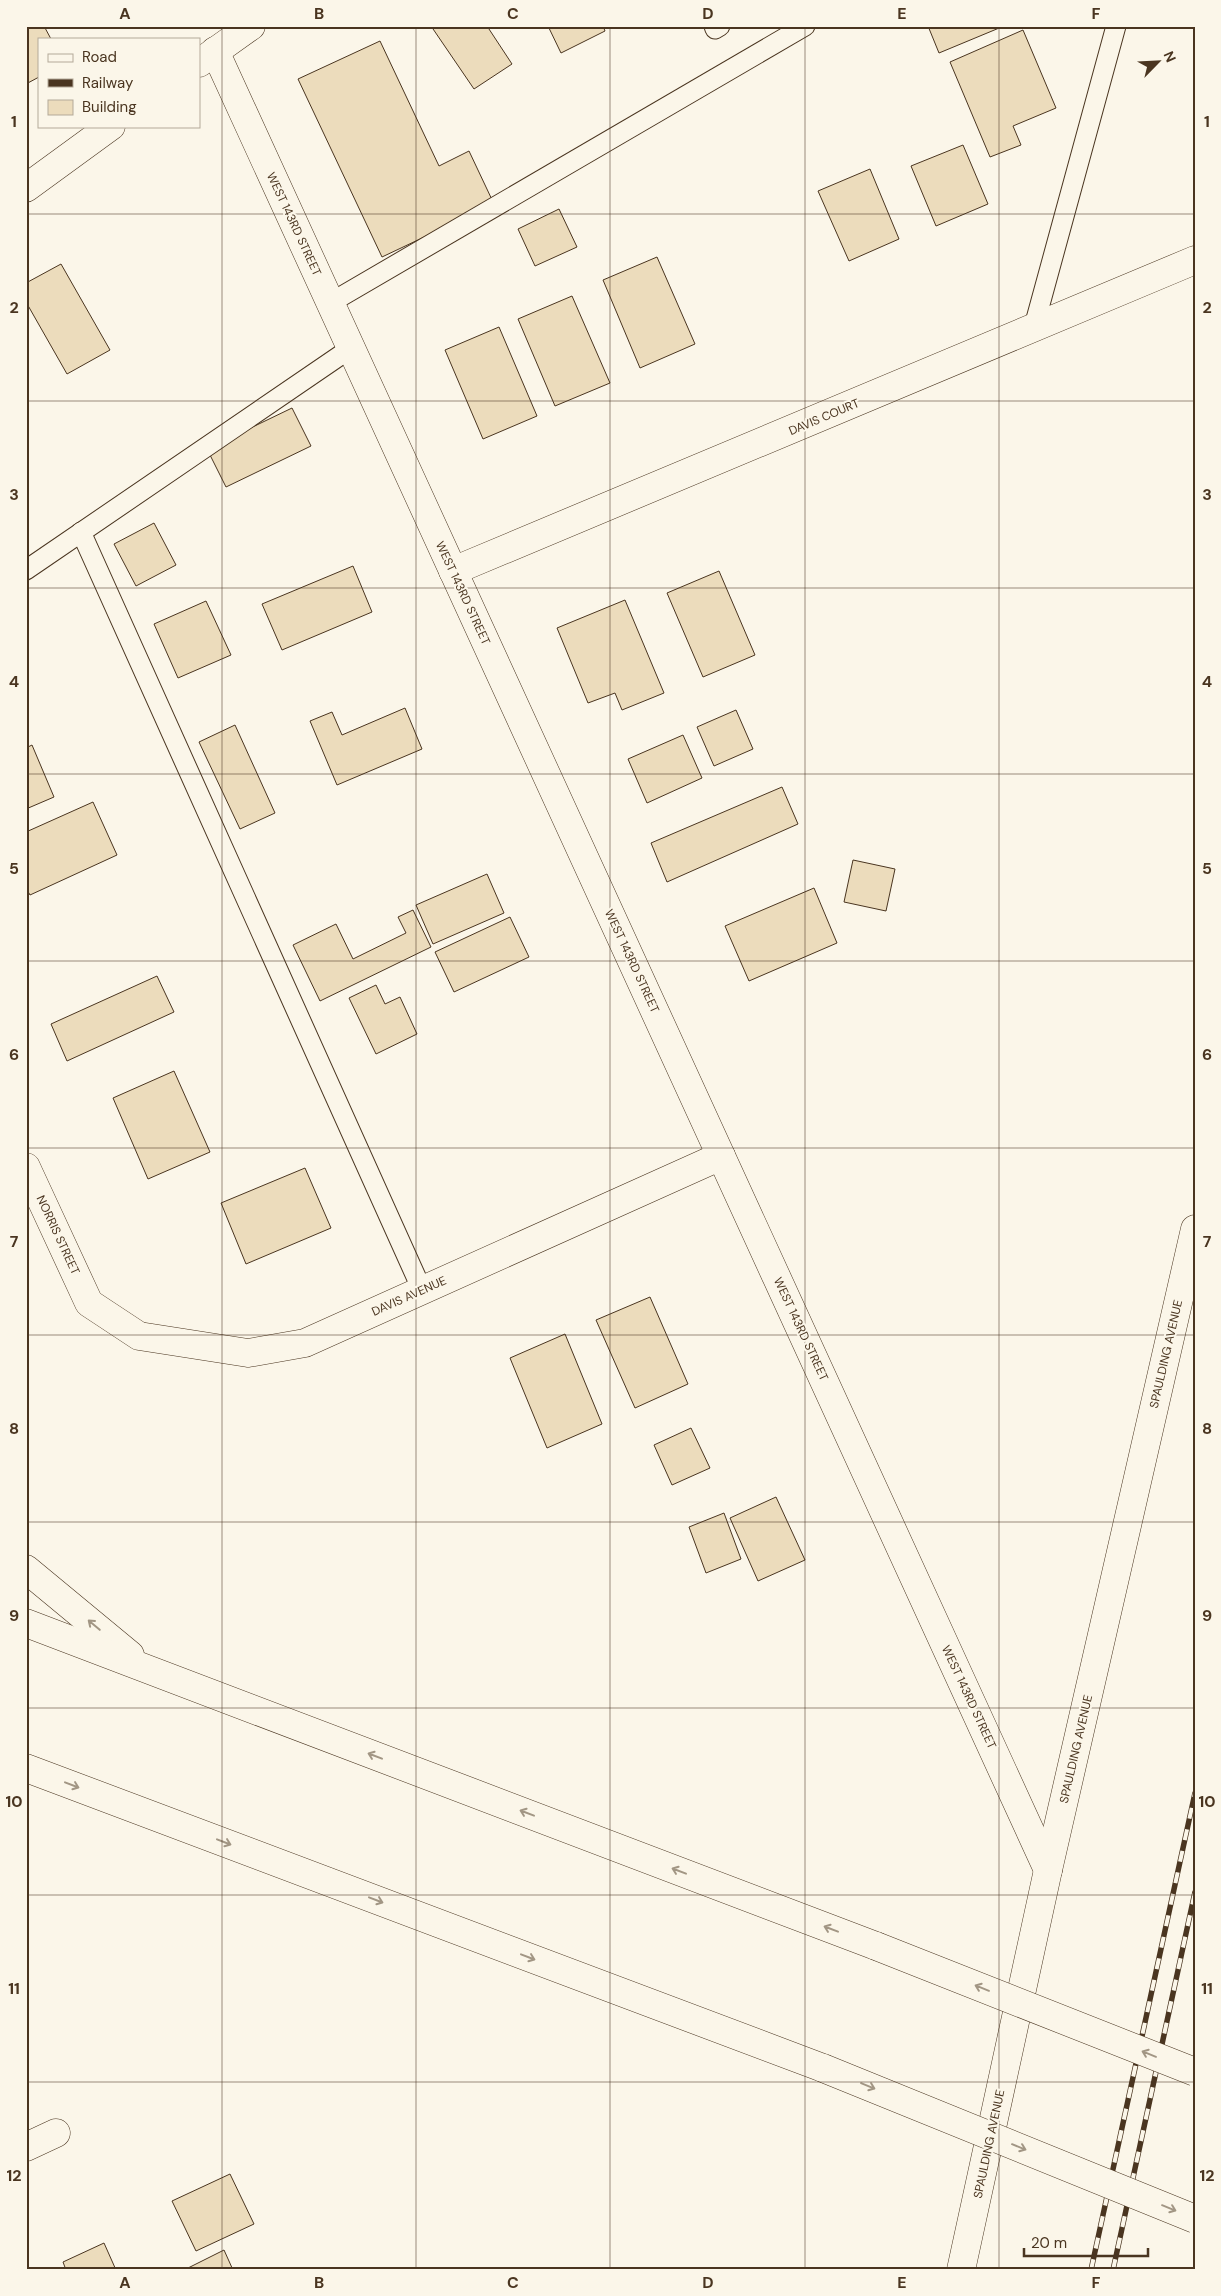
<svg xmlns="http://www.w3.org/2000/svg" width="1221" height="2296" font-family="'DM Sans',sans-serif">
	<style>
		.building { fill: #ecdcbc; stroke: #4a3520 }
		.lines { fill: none; stroke-linecap: round; stroke-linejoin: round }
		.lane-casing { stroke: #4a3520; stroke-width: 21 }
		.street-casing { stroke: #4a3520; stroke-width: 29 }
		.secondary-casing { stroke: #4a3520; stroke-width: 29 }
		.highway-casing { stroke: #4a3520; stroke-width: 29 }
		.lane { stroke: #fbf6e9; stroke-width: 19 }
		.street { stroke: #fbf6e9; stroke-width: 28 }
		.secondary { stroke: #fbf6e9; stroke-width: 28 }
		.highway { stroke: #fbf6e9; stroke-width: 28 }
		.rail-casing { stroke: #4a3520; stroke-width: 5.5 }
		.rail { stroke: #fbf6e9; stroke-width: 4; stroke-dasharray: 11; stroke-linecap: butt }
		.highway-bridge-casing { stroke: #4a3520; stroke-width: 29; stroke-linecap: butt }
		.highway-bridge { stroke: #fbf6e9; stroke-width: 28 }
		.oneway { stroke: #a29684 }
		.grid { fill: none; stroke: #4a3520; stroke-width: 1; stroke-opacity: 0.55 }
		.labels { text-anchor: middle; dominant-baseline: central; stroke-width: 4; stroke-linejoin: round; paint-order: stroke }
		.street-label { font-size: 12px; fill: #4a3520; stroke: #fbf6e9 }
		.neatline { fill: none; stroke: #4a3520; stroke-width: 2 }
		.grid-label { font-size: 16px; text-anchor: middle; font-weight: bold; fill: #4a3520 }
	</style>
	<rect width="100%" height="100%" fill="#fbf6e9"/>
	<g class="building">
		<path d="M26 26H44L51 39H39V77L26 84Z"/>
		<path d="M431 26H487L512 64 474 89Z"/>
		<path d="M548 26H603L605 31 561 53Z"/>
		<path d="M928 26H1004L939 53Z"/>
		<path d="M1023 30 1056 108 1013 126 1021 145 990 157 950 62Z"/>
		<path d="M380 41 439 166 469 151 494 204 382 257 298 79Z"/>
		<path d="M963 145 988 204 936 226 911 166Z"/>
		<path d="M870 169 899 239 849 261 818 191Z"/>
		<path d="M559 209 577 247 535 266 518 229Z"/>
		<path d="M657 257 695 344 640 368 603 280Z"/>
		<path d="M61 264 110 350 67 374 26 302V283Z"/>
		<path d="M572 296 610 383 555 406 518 319Z"/>
		<path d="M499 327 537 416 483 439 445 350Z"/>
		<path d="M292 408 311 446 226 487 207 449Z"/>
		<path d="M154 523 176 565 136 586 114 544Z"/>
		<path d="M353 566 372 612 282 650 262 604Z"/>
		<path d="M719 571 755 655 703 677 667 593Z"/>
		<path d="M625 600 664 693 622 710 615 693 588 703 557 628Z"/>
		<path d="M206 601 231 655 178 678 154 624Z"/>
		<path d="M405 708 422 749 337 785 310 721 332 712 342 735Z"/>
		<path d="M736 710 753 749 714 766 697 727Z"/>
		<path d="M235 725 275 813 240 829 199 742Z"/>
		<path d="M683 735 702 778 647 803 628 759Z"/>
		<path d="M32 745 54 797 26 809V748Z"/>
		<path d="M782 787 798 824 667 882 651 843Z"/>
		<path d="M93 802 117 855 30 895 26 888V832Z"/>
		<path d="M853 860 895 869 886 911 844 902Z"/>
		<path d="M487 874 504 913 433 944 416 905Z"/>
		<path d="M814 888 837 943 749 981 725 926Z"/>
		<path d="M413 910 431 947 320 1001 293 945 336 924 353 959 406 933 398 917Z"/>
		<path d="M510 917 529 957 454 992 435 952Z"/>
		<path d="M157 976 174 1012 67 1061 51 1024Z"/>
		<path d="M376 985 385 1004 400 997 417 1034 376 1054 349 998Z"/>
		<path d="M174 1071 210 1152 148 1179 113 1098Z"/>
		<path d="M305 1168 331 1228 246 1264 221 1203Z"/>
		<path d="M650 1297 688 1384 635 1408 596 1320Z"/>
		<path d="M565 1334 602 1424 547 1448 510 1358Z"/>
		<path d="M691 1428 710 1468 672 1485 654 1445Z"/>
		<path d="M776 1497 805 1560 758 1581 730 1518Z"/>
		<path d="M724 1513 741 1559 706 1573 689 1527Z"/>
		<path d="M230 2174 254 2224 196 2251 172 2201Z"/>
		<path d="M104 2243 116 2270H66L63 2262Z"/>
		<path d="M224 2250 233 2270H184Z"/>
	</g>
	<g class="lines">
		<defs>
			<g id="lane">
				<path d="M714 26 715 29 720 26"/>
				<path d="M330 303 805 26"/>
				<path d="M1033 330 1116 26"/>
				<path d="M81 532 422 1290"/>
				<path d="M26 570 351 348"/>
			</g>
			<g id="street">
				<path d="M215 51 1048 1870"/>
				<path d="M453 571 1195 260"/>
				<path d="M26 1167 89 1303 139 1336 248 1353 305 1343 721 1156"/>
				<path d="M26 2147 56 2133"/>
				<path d="M961 2270 1048 1870 1195 1229"/>
			</g>
			<g id="secondary">
				<path d="M199 63 251 26"/>
				<path d="M26 188 111 126"/>
			</g>
			<g id="highway">
				<path d="M26 1569 130 1655"/>
				<path d="M26 1623 876 1946"/>
				<path d="M26 1768 823 2068"/>
			</g>
		</defs>
		<use href="#lane" class="lane-casing"/>
		<use href="#street" class="street-casing"/>
		<use href="#secondary" class="secondary-casing"/>
		<use href="#highway" class="highway-casing"/>
		<use href="#lane" class="lane"/>
		<use href="#street" class="street"/>
		<use href="#secondary" class="secondary"/>
		<use href="#highway" class="highway"/>
		<defs>
			<g id="rail">
				<path d="M1091 2270 1195 1793"/>
				<path d="M1113 2270 1195 1892"/>
			</g>
		</defs>
		<use href="#rail" class="rail-casing"/>
		<use href="#rail" class="rail"/>
		<defs>
			<g id="highway-bridge">
				<path d="M876 1946 1195 2072"/>
				<path d="M823 2068 1195 2219"/>
			</g>
		</defs>
		<use href="#highway-bridge" class="highway-bridge-casing"/>
		<use href="#highway-bridge" class="highway-bridge"/>
	</g>
	<defs><path id="oneway-shaft" d="M-6 0H5M1.5-3L5.5 0L1.5 3" fill="none" stroke-width="1.6" stroke-linecap="round" stroke-linejoin="round" transform="scale(1.25)"/></defs>
	<g class="oneway">
		<use href="#oneway-shaft" transform="translate(94 1625) rotate(-140)"/>
		<use href="#oneway-shaft" transform="translate(375 1756) rotate(-159)"/>
		<use href="#oneway-shaft" transform="translate(72 1785) rotate(21)"/>
		<use href="#oneway-shaft" transform="translate(527 1813) rotate(-159)"/>
		<use href="#oneway-shaft" transform="translate(224 1842) rotate(21)"/>
		<use href="#oneway-shaft" transform="translate(679 1871) rotate(-159)"/>
		<use href="#oneway-shaft" transform="translate(376 1900) rotate(21)"/>
		<use href="#oneway-shaft" transform="translate(831 1929) rotate(-159)"/>
		<use href="#oneway-shaft" transform="translate(528 1957) rotate(21)"/>
		<use href="#oneway-shaft" transform="translate(982 1988) rotate(-158)"/>
		<use href="#oneway-shaft" transform="translate(1149 2054) rotate(-158)"/>
		<use href="#oneway-shaft" transform="translate(868 2086) rotate(22)"/>
		<use href="#oneway-shaft" transform="translate(1019 2147) rotate(22)"/>
		<use href="#oneway-shaft" transform="translate(1169 2208) rotate(22)"/>
	</g>
	<path class="grid" d="M222 26V2270M416 26V2270M610 26V2270M805 26V2270M999 26V2270M26 214H1195M26 401H1195M26 588H1195M26 774H1195M26 961H1195M26 1148H1195M26 1335H1195M26 1522H1195M26 1708H1195M26 1895H1195M26 2082H1195"/>
	<g class="labels">
		<g class="street-label">
			<text transform="translate(294 224) rotate(65)">WEST 143RD STREET</text>
			<text transform="translate(824 417) rotate(-23)">DAVIS COURT</text>
			<text transform="translate(463 593) rotate(65)">WEST 143RD STREET</text>
			<text transform="translate(632 961) rotate(65)">WEST 143RD STREET</text>
			<text transform="translate(58 1235) rotate(65)">NORRIS STREET</text>
			<text transform="translate(409 1296) rotate(-24)">DAVIS AVENUE</text>
			<text transform="translate(801 1329) rotate(65)">WEST 143RD STREET</text>
			<text transform="translate(1166 1354) rotate(-77)">SPAULDING AVENUE</text>
			<text transform="translate(969 1697) rotate(65)">WEST 143RD STREET</text>
			<text transform="translate(1076 1749) rotate(-77)">SPAULDING AVENUE</text>
			<text transform="translate(989 2144) rotate(-78)">SPAULDING AVENUE</text>
		</g>
	</g>
	<rect width="1221" height="2296" fill="none" stroke="#fbf6e9" stroke-width="55"/>
	<rect x="38" y="38" width="162" height="90" fill="#fbf6e9" stroke="#b4a999"/>
	<rect x="48" y="54" width="25" height="8" fill="#fbf6e9" stroke="#b4a999"/>
	<text x="82" y="62" font-size="15" fill="#4a3520">Road</text>
	<rect x="48" y="79" width="25" height="8" fill="#4a3520" stroke="#b4a999"/>
	<text x="82" y="88" font-size="15" fill="#4a3520">Railway</text>
	<rect x="48" y="100" width="25" height="15" fill="#ecdcbc" stroke="#b4a999"/>
	<text x="82" y="112" font-size="15" fill="#4a3520">Building</text>
	<g transform="translate(1158 62) rotate(66)" stroke="#fbf6e9" stroke-width="4" paint-order="stroke">
	<path d="M0-4L9 19L0 12L-9 19Z" fill="#4a3520"/>
	<text y="-8" font-size="14" font-weight="bold" text-anchor="middle" fill="#4a3520">N</text>
	</g>
	<path d="M1024 2248v8h124v-8" fill="none" stroke="#4a3520" stroke-width="2.5"/>
	<text x="1031" y="2248" font-size="15" fill="#4a3520" stroke="#fbf6e9" stroke-width="4" paint-order="stroke">20 m</text>
	<rect x="28" y="28" width="1166" height="2240" class="neatline"/>
	<g class="grid-label">
		<text x="125" y="19">A</text>
		<text x="319" y="19">B</text>
		<text x="513" y="19">C</text>
		<text x="708" y="19">D</text>
		<text x="902" y="19">E</text>
		<text x="1096" y="19">F</text>
		<text x="14" y="127">1</text>
		<text x="1207" y="127">1</text>
		<text x="14" y="313">2</text>
		<text x="1207" y="313">2</text>
		<text x="14" y="500">3</text>
		<text x="1207" y="500">3</text>
		<text x="14" y="687">4</text>
		<text x="1207" y="687">4</text>
		<text x="14" y="874">5</text>
		<text x="1207" y="874">5</text>
		<text x="14" y="1060">6</text>
		<text x="1207" y="1060">6</text>
		<text x="14" y="1247">7</text>
		<text x="1207" y="1247">7</text>
		<text x="14" y="1434">8</text>
		<text x="1207" y="1434">8</text>
		<text x="14" y="1621">9</text>
		<text x="1207" y="1621">9</text>
		<text x="14" y="1807">10</text>
		<text x="1207" y="1807">10</text>
		<text x="14" y="1994">11</text>
		<text x="1207" y="1994">11</text>
		<text x="14" y="2181">12</text>
		<text x="1207" y="2181">12</text>
		<text x="125" y="2288">A</text>
		<text x="319" y="2288">B</text>
		<text x="513" y="2288">C</text>
		<text x="708" y="2288">D</text>
		<text x="902" y="2288">E</text>
		<text x="1096" y="2288">F</text>
	</g>
</svg>
